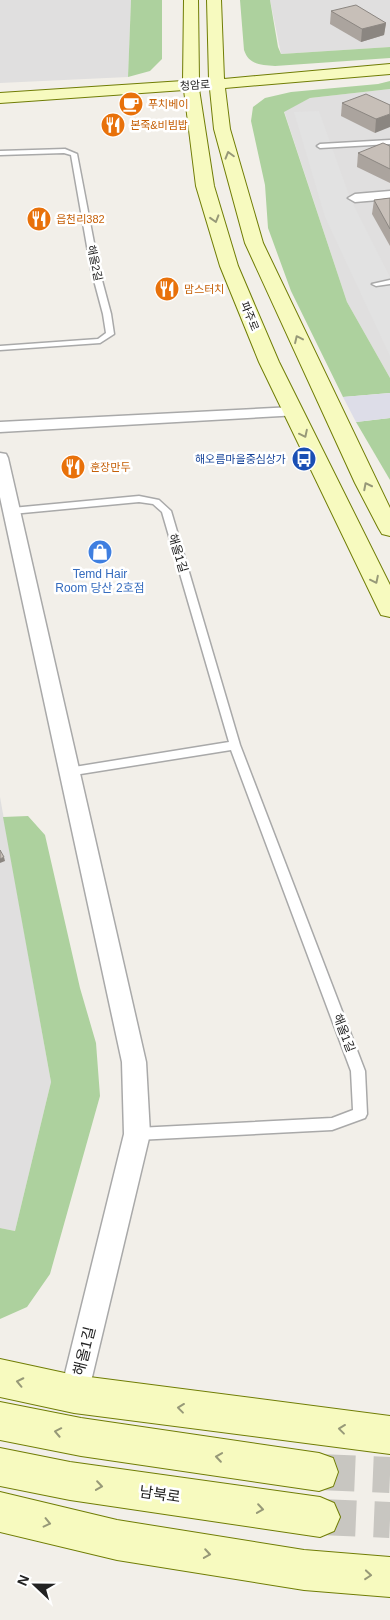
<svg xmlns="http://www.w3.org/2000/svg" width="390" height="1620" font-family="Arial,'Noto Sans KR',sans-serif">
	<style>
		.residential { fill: #e0dfdf }
		.forest { fill: #add19e }
		.parking { fill: #e2e2e2 }
		.plaza { fill: #dddde8 }
		.lines { fill: none; stroke-linecap: round; stroke-linejoin: round }
		.secondary-tunnel { stroke: #c8c6c1; stroke-width: 36; stroke-dasharray: 36 18; stroke-linecap: butt }
		.lane-casing { stroke: #a9a9a9; stroke-width: 3 }
		.street-casing { stroke: #a9a9a9; stroke-width: 3 }
		.secondary-casing { stroke: #707d05; stroke-width: 2 }
		.lane { fill: #fff; fill-rule: evenodd }
		.street { fill: #fff; fill-rule: evenodd }
		.secondary { fill: #f7fabf; fill-rule: evenodd }
		.wall { fill: #aba49e }
		.shaded-wall { fill: #8b8681 }
		.building { fill: #c7bfb8; stroke: #8b8681 }
		.oneway { stroke: #979978 }
		.labels { text-anchor: middle; dominant-baseline: central; stroke-width: 5; stroke-linejoin: round; paint-order: stroke }
		.far-street-label { font-size: 11px; fill: #222; stroke: #fff }
		.far-food-label { font-size: 11px; fill: #c56008; stroke: #fff; text-anchor: start }
		.far-transit-label { font-size: 11px; fill: #164399; stroke: #fff; text-anchor: end }
		.street-label { font-size: 12px; fill: #222; stroke: #fff }
		.shop-label { font-size: 12px; fill: #366cbe; stroke: #fff }
		.near-street-label { font-size: 15px; fill: #222; stroke: #fff }
	</style>
	<rect width="100%" height="100%" fill="#f2efe9"/>
	<g class="residential">
		<path d="M0 0H131L128 77 0 83Z"/>
		<path d="M270 0H390V47L281 54Z"/>
		<path d="M390 89V378L347 302 284 111 310 98Z"/>
		<path d="M0 797 51 1082 15 1231 0 1228Z"/>
	</g>
	<g class="forest">
		<path d="M131 0H162V59L150 71 128 77Z"/>
		<path d="M240 0H270L278 47 281 54 390 47V58L275 66C261 65 249 65 244 50Z"/>
		<path d="M390 81V89L310 98 284 112 347 302 390 378V393L343 397 291 291 268 228 265 185 251 121 253 107 265 98 291 92 378 84Z"/>
		<path d="M390 418V480L356 422Z"/>
		<path d="M28 816 45 835 80 988 96 1043 100 1096 50 1274 27 1307 0 1319V1228L15 1231 51 1082 3 817Z"/>
	</g>
	<path class="parking" d="M319 111 350 198 390 277V356L325 217 294 112Z"/>
	<path class="plaza" d="M390 393V418L356 422 343 397Z"/>
	<g class="lines">
		<g class="secondary-tunnel">
			<path d="M319 1472 390 1475"/>
			<path d="M320 1517 390 1520"/>
		</g>
		<defs>
			<g id="lane">
				<path d="M390 140V144L320 148 317 146 320 144Z"/>
				<path d="M65 149 77 154 99 269 111 314 114 334 100 343 0 350V346L98 339 106 333 103 314 91 269 71 155 64 153 0 155V151Z"/>
				<path d="M390 280V284L376 286 372 284Z"/>
				<path d="M139 496 159 500 171 511 240 745 365 1071 367 1114 365 1118 332 1130 137 1140 132 1138 130 1134 132 1130 137 1128 332 1118 353 1110 351 1071 231 750 68 776 63 772 68 768 229 742 162 512 153 504 139 502 12 514 7 511 12 508Z"/>
			</g>
			<g id="street">
				<path d="M390 191V199L355 202 348 198 355 194Z"/>
				<path d="M293 407 299 409 301 412 299 415 0 432V422Z"/>
				<path d="M0 453 6 454 8 458 146 1062 150 1134 88 1394 84 1404 74 1408 64 1404 60 1394 124 1134 122 1062 0 497Z"/>
			</g>
			<g id="secondary">
				<path d="M184 0H198L199 80H209L207 0H221L224 79 390 64V74L225 88 230 129 263 243 390 508V536L382 534 379 529 355 483 245 243 214 129 210 89H199L214 186 238 266 279 362 390 585V617L381 615 378 609 259 362 220 266 196 186 184 90 0 103V93L183 81Z"/>
				<path d="M0 1359 74 1375 390 1416V1454L74 1413 0 1397Z"/>
				<path d="M0 1402 81 1418 319 1453 333 1458 338 1472 333 1486 319 1491 81 1456 0 1440Z"/>
				<path d="M0 1448 70 1462 320 1497 334 1503 340 1517 334 1531 320 1537 70 1500 0 1486Z"/>
				<path d="M0 1492 117 1520 304 1550 390 1557V1597L304 1590 117 1560 0 1532Z"/>
			</g>
		</defs>
		<use href="#lane" class="lane-casing"/>
		<use href="#street" class="street-casing"/>
		<use href="#secondary" class="secondary-casing"/>
		<use href="#lane" class="lane"/>
		<use href="#street" class="street"/>
		<use href="#secondary" class="secondary"/>
	</g>
	<g class="wall">
		<path d="M331 11 386 23 384 35 361 42 330 24Z"/>
		<path d="M342 103 390 105 375 133 341 116Z"/>
		<path d="M390 146V183L357 167 358 153Z"/>
		<path d="M390 198V246L372 214 374 200Z"/>
	</g>
	<g class="shaded-wall">
		<path d="M386 23 384 35 361 42 362 29Z"/>
		<path d="M390 114V127L375 133 376 119Z"/>
		<path d="M4 857 5 861 0 863V859Z"/>
	</g>
	<g class="building">
		<path d="M356 5 386 23 362 29 331 11Z"/>
		<path d="M366 94 390 105V114L376 119 342 103Z"/>
		<path d="M383 143 390 146V169L358 153Z"/>
		<path d="M390 198V229L374 200Z"/>
		<path d="M0 850 4 857 0 859Z"/>
	</g>
	<defs><path id="oneway-chevron" d="M-2-3.5L2.5 0L-2 3.5" fill="none" stroke-width="1.6" stroke-linecap="round" stroke-linejoin="round" transform="scale(1.25)"/></defs>
	<g class="oneway">
		<use href="#oneway-chevron" transform="translate(229 155) rotate(-106)"/>
		<use href="#oneway-chevron" transform="translate(215 219) rotate(73)"/>
		<use href="#oneway-chevron" transform="translate(298 339) rotate(-115)"/>
		<use href="#oneway-chevron" transform="translate(304 434) rotate(64)"/>
		<use href="#oneway-chevron" transform="translate(367 486) rotate(-117)"/>
		<use href="#oneway-chevron" transform="translate(375 580) rotate(64)"/>
		<use href="#oneway-chevron" transform="translate(20 1382) rotate(-168)"/>
		<use href="#oneway-chevron" transform="translate(181 1408) rotate(-173)"/>
		<use href="#oneway-chevron" transform="translate(342 1429) rotate(-173)"/>
		<use href="#oneway-chevron" transform="translate(58 1432) rotate(-169)"/>
		<use href="#oneway-chevron" transform="translate(219 1457) rotate(-172)"/>
		<use href="#oneway-chevron" transform="translate(99 1486) rotate(8)"/>
		<use href="#oneway-chevron" transform="translate(260 1509) rotate(8)"/>
		<use href="#oneway-chevron" transform="translate(47 1523) rotate(13)"/>
		<use href="#oneway-chevron" transform="translate(207 1554) rotate(9)"/>
		<use href="#oneway-chevron" transform="translate(368 1575) rotate(5)"/>
	</g>
	<defs>
		<symbol id="cafe-disc" viewBox="-11 -11 22 22"><circle r="9.5" fill="#e8710a" stroke="#fff"/><path d="M-5.5-4.5H6V0H3Q3 3.5 0 3.5H-2.5Q-5.5 3.5-5.5 0ZM3-3.2v2h1.7v-2ZM-6 4.5H4V6H-6Z" fill="#fff"/></symbol>
		<symbol id="restaurant-disc" viewBox="-11 -11 22 22"><circle r="9.5" fill="#e8710a" stroke="#fff"/><path d="M-5-6h1v4h1v-4h1v4h1v-4h1v5L-1.5 .5V6h-2V.5L-5-1ZM5-6V6H3V1.5H1.5Q1.5-4 5-6Z" fill="#fff"/></symbol>
		<symbol id="bus-disc" viewBox="-11 -11 22 22"><circle r="9.5" fill="#1a4fb4" stroke="#fff"/><path d="M-5-6H5V4H4V6H2V4H-2V6H-4V4H-5ZM-3.5-4V0h7V-4ZM-3.5 1.2v1.5H-2V1.2ZM2 1.2v1.5H3.5V1.2Z" fill="#fff"/></symbol>
		<symbol id="shop-disc" viewBox="-11 -11 22 22"><circle r="9.5" fill="#3f7fe0" stroke="#fff"/><path d="M-5-2.5h2.3a2.7 3.5 0 0 1 5.4 0H5L5.5 6h-11ZM-1.5-2.5h3a1.5 2.3 0 0 0-3 0Z" fill="#fff"/></symbol>
	</defs>
	<g fill-rule="evenodd">
		<use href="#cafe-disc" x="117" y="90" width="28" height="28"/>
		<use href="#restaurant-disc" x="99" y="111" width="28" height="28"/>
		<use href="#restaurant-disc" x="25" y="205" width="28" height="28"/>
		<use href="#restaurant-disc" x="153" y="275" width="28" height="28"/>
		<use href="#bus-disc" x="290" y="445" width="28" height="28"/>
		<use href="#restaurant-disc" x="59" y="453" width="28" height="28"/>
		<use href="#shop-disc" x="86" y="538" width="28" height="28"/>
	</g>
	<g class="labels">
		<g class="far-street-label">
			<text transform="translate(195 85) rotate(-4)">청암로</text>
			<text transform="translate(95 263) rotate(78)">해올2길</text>
			<text transform="translate(250 316) rotate(68)">파주로</text>
		</g>
		<g class="far-food-label">
			<text x="148" y="104">푸치베이</text>
			<text x="130" y="125">본죽&amp;비빔밥</text>
			<text x="56" y="219">읍천리382</text>
			<text x="184" y="289">맘스터치</text>
			<text x="90" y="467">훈장만두</text>
		</g>
		<g class="far-transit-label">
			<text x="286" y="459">해오름마을중심상가</text>
		</g>
		<g class="street-label">
			<text transform="translate(178 553) rotate(73)">해올1길</text>
			<text transform="translate(344 1033) rotate(69)">해올1길</text>
		</g>
		<g class="shop-label">
			<text x="100" y="574">Temd Hair<tspan x="100" dy="14">Room 당산 2호점</tspan></text>
		</g>
		<g class="near-street-label">
			<text transform="translate(84 1351) rotate(-76)">해올1길</text>
			<text transform="translate(160 1494) rotate(8)">남북로</text>
		</g>
	</g>
	<g transform="translate(35 1585) rotate(292)" stroke="#ffffff" stroke-width="4" paint-order="stroke">
	<path d="M0-4L9 19L0 12L-9 19Z" fill="#222222"/>
	<text y="-8" font-size="14" font-weight="bold" text-anchor="middle" fill="#222222">N</text>
	</g>
</svg>
